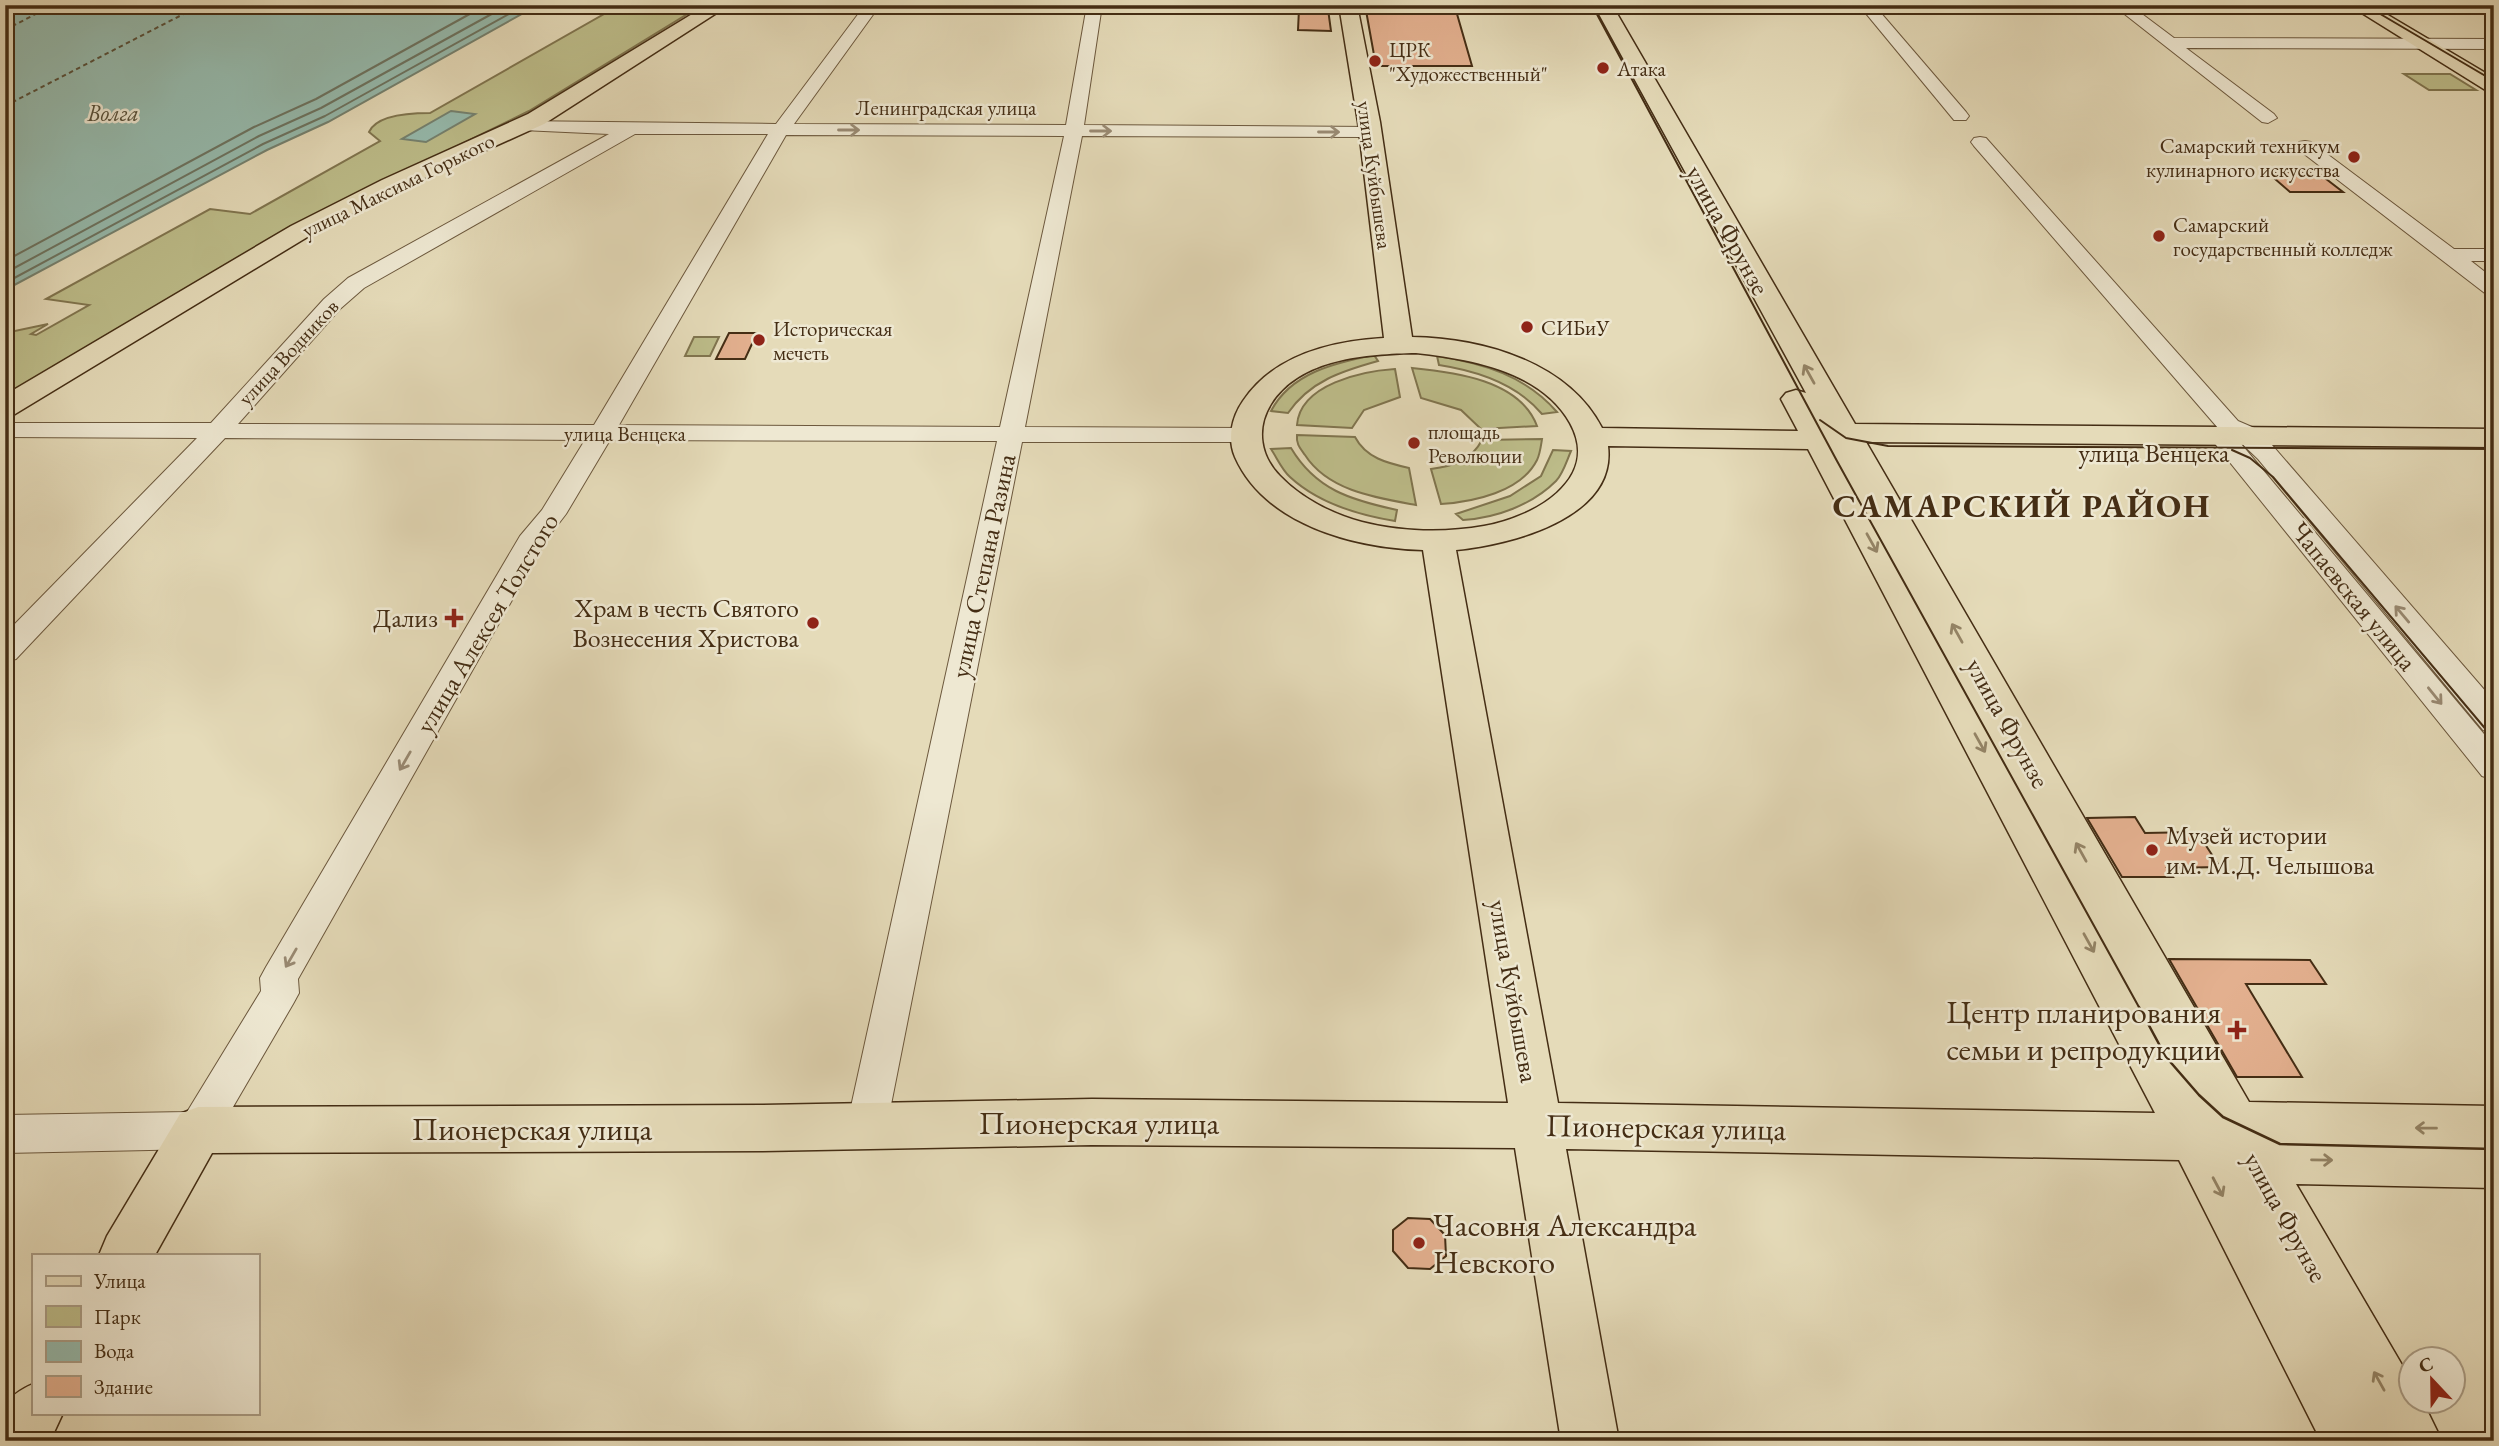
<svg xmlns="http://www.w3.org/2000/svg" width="2499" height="1446" font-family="'EB Garamond',serif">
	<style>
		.green { fill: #bdbd8a; stroke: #80754f; stroke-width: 2 }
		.water { fill: #96bbae; stroke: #758270; stroke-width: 2 }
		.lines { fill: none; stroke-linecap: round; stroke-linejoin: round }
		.shore { stroke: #6d7461; stroke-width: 2 }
		.ferry { stroke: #58503a; stroke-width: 2; stroke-dasharray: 4.5 3.5; stroke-linecap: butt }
		.building { fill: #e3b08f; stroke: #442d14; stroke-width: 2 }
		.minor-casing { stroke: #6c583d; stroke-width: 2 }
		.major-casing { stroke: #442d14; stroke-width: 3 }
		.minor { fill: #eee8d2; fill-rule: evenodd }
		.major { fill: #e5dbb9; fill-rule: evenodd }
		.tram-far1 { stroke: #442d14; stroke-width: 2 }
		.tram { stroke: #442d14; stroke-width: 2.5 }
		.oneway { stroke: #998a73 }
		.oneway2 { stroke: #948466 }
		.poi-dot { fill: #8f2418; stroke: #eee8d2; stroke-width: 2.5 }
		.labels { text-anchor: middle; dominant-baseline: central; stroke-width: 5; stroke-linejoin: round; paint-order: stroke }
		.far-poi-label { font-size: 21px; fill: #442d14; stroke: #eee8d2; text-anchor: start }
		.far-street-label { font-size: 21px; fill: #442d14; stroke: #eee8d2 }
		.far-water-label { font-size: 23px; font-style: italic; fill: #58503a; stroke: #eee8d2 }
		.street-label { font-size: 26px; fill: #442d14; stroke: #eee8d2 }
		.poi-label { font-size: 26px; fill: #442d14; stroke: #eee8d2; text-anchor: end }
		.near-poi-label { font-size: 32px; fill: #442d14; stroke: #eee8d2; text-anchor: end }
		.near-street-label { font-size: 32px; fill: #442d14; stroke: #eee8d2 }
		.district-label { font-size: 33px; font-weight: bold; letter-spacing: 2px; fill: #442d14; stroke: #eee8d2 }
	</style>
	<rect width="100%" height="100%" fill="#e5dbb9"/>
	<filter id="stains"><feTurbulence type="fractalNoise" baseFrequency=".00286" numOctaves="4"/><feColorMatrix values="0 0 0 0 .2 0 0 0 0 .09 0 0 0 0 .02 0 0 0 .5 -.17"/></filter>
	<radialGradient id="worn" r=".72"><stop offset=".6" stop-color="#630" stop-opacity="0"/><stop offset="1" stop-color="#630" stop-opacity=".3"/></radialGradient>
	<g class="green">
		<path d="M620 5H702L529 111 343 202 5 397V333L48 324 31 334 36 335 89 305 46 299 210 209 250 214 380 141 369 132C377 114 412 113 430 113Z"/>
		<path d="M2404 74H2450L2476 90H2429Z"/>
		<path d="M694 337H719L710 356H685Z"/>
		<path d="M1374 355 1378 361C1342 371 1310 381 1288 413L1271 411C1291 373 1334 363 1374 355Z"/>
		<path d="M1437 356C1483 363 1526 376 1557 412L1542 414C1517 384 1478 371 1439 365Z"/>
		<path d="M1412 368C1454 372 1520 380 1537 426L1481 429 1461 410 1421 398Z"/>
		<path d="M1395 369 1400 397 1364 410 1352 428 1297 425C1300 384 1363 371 1395 369Z"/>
		<path d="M1297 435 1355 437C1366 458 1387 463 1409 468L1416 505C1377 498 1328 491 1305 455 1300 448 1296 444 1297 435Z"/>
		<path d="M1542 439C1541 445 1540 454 1537 460 1521 492 1473 502 1441 504L1431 469C1453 466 1471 461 1482 440Z"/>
		<path d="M1291 448C1316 490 1351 500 1397 510L1395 521C1358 515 1318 503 1290 477 1282 470 1277 458 1271 449Z"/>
		<path d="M1553 450 1571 451C1567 460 1563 474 1556 481 1532 505 1496 518 1463 520L1456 514 1510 496 1541 476Z"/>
	</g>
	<g class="water">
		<path d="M5 5H538L328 122 267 150 5 290Z"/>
		<path d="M451 111 475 114 426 142 402 139Z"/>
	</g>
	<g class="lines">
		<g class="shore">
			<path d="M5 261 254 127 316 99 486 5"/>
			<path d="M5 273 259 136 321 108 508 5"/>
			<path d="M5 283 263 144 325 116 525 5"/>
		</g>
		<g class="ferry">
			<path d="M5 30 53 5"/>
			<path d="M5 106 201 5"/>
		</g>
	</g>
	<g class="building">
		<path d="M1365 5H1395L1397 14H1457L1472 66H1376Z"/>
		<path d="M1299 9H1328L1331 31 1298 30Z"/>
		<path d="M2267 172H2317L2343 192H2290Z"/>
		<path d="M729 333H757L745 359H716Z"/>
		<path d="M2135 817 2145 833 2197 832 2220 867 2167 868 2173 877H2122L2087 818Z"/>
		<path d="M2169 959 2310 960 2326 984H2246L2302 1077H2237Z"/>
		<path d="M1408 1218 1430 1219 1445 1235 1446 1256 1430 1269 1408 1268 1393 1251V1230Z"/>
	</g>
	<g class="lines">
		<defs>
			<g id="minor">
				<path d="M865 5H880L794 124 1066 125 1087 5H1102L1084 125 1370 127 1379 132 1370 137 1082 136 1025 427 1245 428 1254 430 1257 435 1254 440 1245 442H1022L887 1125 881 1138 867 1144 853 1138 847 1125 997 441 610 440 566 514 546 540 298 979 299 993 293 1004 212 1143 198 1149 5 1153V1115L187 1112 261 991 260 978 266 967 520 536 542 510 585 440 225 438 16 659 5 662V634L197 438 5 437V423H211L324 299 348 278 609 134 522 130 513 125 516 121 776 124ZM635 134H768L594 425 238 424 340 309 364 288ZM786 135 1064 136 1000 427 619 425Z"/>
				<path d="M1859 5H1874L1966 112 1969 116 1966 120H1954Z"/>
				<path d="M2113 5H2130L2174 38 2494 39V49L2186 48 2274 114 2277 118 2268 123 2262 122Z"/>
				<path d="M1980 137 1986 138 2238 421 2259 430 2494 701V733L2483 730 2258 459 2237 439 2494 746V780L2482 776 2212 440 2209 435 2212 430 2218 428 1974 146 1971 142 1974 138Z"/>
				<path d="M2305 141 2311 142 2454 249H2494V261H2471L2494 279V295L2486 294 2299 150 2296 146 2299 142Z"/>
			</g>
			<g id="major">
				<path d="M707 5H729L544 124 398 190 309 236 15 414 5 417V395L291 226 382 180 528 114Z"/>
				<path d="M1339 5H1357L1380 122 1412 337C1482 338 1568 362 1602 428L1798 431 1781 399 1786 393 1796 390 1806 393 1594 5H1612L1855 424 2494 429V447L1866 442 2249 1102 2494 1106V1188L2296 1184 2412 1382V1400H2422L2442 1441H2321L2179 1160 1566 1149 1619 1441H1561L1515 1148 1092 1145 763 1151 212 1153 155 1255H99L107 1236 180 1114 198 1107 763 1105 1092 1099 1508 1103 1423 550C1355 548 1265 525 1235 457 1227 438 1232 417 1243 401 1274 355 1331 341 1384 338L1358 122ZM1416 353C1470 359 1541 371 1570 423 1602 481 1531 518 1484 526 1445 533 1401 532 1362 522 1332 514 1301 498 1280 476 1260 456 1256 428 1271 404 1300 358 1367 354 1416 353ZM1608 446 1808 449 2155 1113 1558 1103 1456 550C1510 545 1617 518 1608 446Z"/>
				<path d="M2349 5H2371L2494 78V93L2487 91Z"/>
				<path d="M33 1384V1413H63L50 1441H5C5 1409 1 1398 33 1384Z"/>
			</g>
		</defs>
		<use href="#minor" class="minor-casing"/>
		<use href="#major" class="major-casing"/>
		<use href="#minor" class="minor"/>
		<use href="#major" class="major"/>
		<g class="tram-far1">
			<path d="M1592 5 1837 461 2140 1009"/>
			<path d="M2365 5 2494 81"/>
			<path d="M1820 420 1846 438 1888 446 2494 449"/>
			<path d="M2232 450 2250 458 2273 477 2494 739"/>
		</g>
		<path class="tram" d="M2139 1007 2166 1057 2199 1095 2223 1117 2280 1144 2494 1149"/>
	</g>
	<defs><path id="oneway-shaft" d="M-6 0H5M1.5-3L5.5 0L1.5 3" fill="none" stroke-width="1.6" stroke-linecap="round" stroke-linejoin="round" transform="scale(1.75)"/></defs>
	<g class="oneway">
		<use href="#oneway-shaft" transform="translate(849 130)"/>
		<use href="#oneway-shaft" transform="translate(1101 131)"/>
		<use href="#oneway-shaft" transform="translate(1329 132)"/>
		<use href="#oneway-shaft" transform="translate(2402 614) rotate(-130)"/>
		<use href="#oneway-shaft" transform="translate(2435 696) rotate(51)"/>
		<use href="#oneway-shaft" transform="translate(405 761) rotate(120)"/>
		<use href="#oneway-shaft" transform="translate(291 958) rotate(120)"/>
	</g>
	<g class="oneway2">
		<use href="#oneway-shaft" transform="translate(1809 374) rotate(-119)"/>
		<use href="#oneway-shaft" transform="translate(1872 543) rotate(61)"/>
		<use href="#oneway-shaft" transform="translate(1957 633) rotate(-119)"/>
		<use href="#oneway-shaft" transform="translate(1980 743) rotate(61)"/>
		<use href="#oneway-shaft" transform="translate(2081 852) rotate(-119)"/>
		<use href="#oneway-shaft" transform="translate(2089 943) rotate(61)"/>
		<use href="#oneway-shaft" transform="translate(2426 1128) rotate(-179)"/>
		<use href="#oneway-shaft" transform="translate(2322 1160) rotate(1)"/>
		<use href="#oneway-shaft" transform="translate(2218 1187) rotate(62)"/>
		<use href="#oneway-shaft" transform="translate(2379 1381) rotate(-119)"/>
	</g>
	<g class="poi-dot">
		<circle cx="1375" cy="61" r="7"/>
		<circle cx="1603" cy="68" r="7"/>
		<circle cx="2354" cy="157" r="7"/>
		<circle cx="2159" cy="236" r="7"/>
		<circle cx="1527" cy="327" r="7"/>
		<circle cx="759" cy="340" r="7"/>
		<circle cx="1414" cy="443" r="7"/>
		<path d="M450.5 607.5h7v7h7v7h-7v7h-7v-7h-7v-7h7z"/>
		<circle cx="813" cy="623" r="7"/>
		<circle cx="2152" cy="850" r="7"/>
		<path d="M2233.5 1019.5h7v7h7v7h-7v7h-7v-7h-7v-7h7z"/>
		<circle cx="1419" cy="1243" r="7"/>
	</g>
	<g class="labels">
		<g class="far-poi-label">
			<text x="1389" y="49">ЦРК<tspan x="1389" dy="24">"Художественный"</tspan></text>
			<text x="1617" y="68">Атака</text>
			<text x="2340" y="145" text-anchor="end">Самарский техникум<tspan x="2340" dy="24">кулинарного искусства</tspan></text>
			<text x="2173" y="224">Самарский<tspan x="2173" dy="24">государственный колледж</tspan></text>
			<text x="1541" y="327">СИБиУ</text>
			<text x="773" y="328">Историческая<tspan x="773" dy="24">мечеть</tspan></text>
			<text x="1428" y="431">площадь<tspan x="1428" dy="24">Революции</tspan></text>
		</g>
		<g class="far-street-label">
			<text x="946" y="107">Ленинградская улица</text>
			<text transform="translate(1375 175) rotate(82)">улица Куйбышева</text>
			<text transform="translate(398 185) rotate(-26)">улица Максима Горького</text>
			<text transform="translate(288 352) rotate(-47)">улица Водников</text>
			<text x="625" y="433">улица Венцека</text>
		</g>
		<g class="far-water-label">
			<text x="113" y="113">Волга</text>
		</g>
		<g class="street-label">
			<text transform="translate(1728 230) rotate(61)">улица Фрунзе</text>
			<text x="2154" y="453">улица Венцека</text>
			<text transform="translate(983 566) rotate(-78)">улица Степана Разина</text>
			<text transform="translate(2354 596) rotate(51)">Чапаевская улица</text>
			<text transform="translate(487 623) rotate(-59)">улица Алексея Толстого</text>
			<text transform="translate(2008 723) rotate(61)">улица Фрунзе</text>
			<text transform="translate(1514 991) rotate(80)">улица Куйбышева</text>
			<text transform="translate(2286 1217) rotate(61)">улица Фрунзе</text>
		</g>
		<g class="poi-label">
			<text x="799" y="608">Храм в честь Святого<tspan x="799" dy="30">Вознесения Христова</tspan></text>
			<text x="438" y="618">Дализ</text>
			<text x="2166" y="835" text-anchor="start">Музей истории<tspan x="2166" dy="30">им. М.Д. Челышова</tspan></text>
		</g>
		<g class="near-poi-label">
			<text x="2221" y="1012">Центр планирования<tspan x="2221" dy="37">семьи и репродукции</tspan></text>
			<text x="1433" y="1225" text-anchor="start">Часовня Александра<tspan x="1433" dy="37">Невского</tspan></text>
		</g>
		<g class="near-street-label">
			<text x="1099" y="1123">Пионерская улица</text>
			<text transform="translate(1666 1127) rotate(1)">Пионерская улица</text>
			<text x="532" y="1129">Пионерская улица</text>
		</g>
		<g class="district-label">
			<text x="2022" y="505">САМАРСКИЙ РАЙОН</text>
		</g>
	</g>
	<rect width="2499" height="1446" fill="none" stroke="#e5dbb9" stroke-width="28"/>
	<rect x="7" y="7" width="2485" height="1432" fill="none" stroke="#442d14" stroke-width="3.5"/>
	<rect x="14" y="14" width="2471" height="1418" fill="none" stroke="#442d14" stroke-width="2"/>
	<rect x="32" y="1254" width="228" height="161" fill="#eee8d2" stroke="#aa9d86" stroke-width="2"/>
	<rect x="46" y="1276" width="35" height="10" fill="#e5dbb9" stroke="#aa9d86" stroke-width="2"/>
	<text x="94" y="1288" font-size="21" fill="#442d14">Улица</text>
	<rect x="46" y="1306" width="35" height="21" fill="#bdbd8a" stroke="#aa9d86" stroke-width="2"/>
	<text x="94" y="1324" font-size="21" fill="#442d14">Парк</text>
	<rect x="46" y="1341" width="35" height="21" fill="#96bbae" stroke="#aa9d86" stroke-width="2"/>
	<text x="94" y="1358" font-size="21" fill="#442d14">Вода</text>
	<rect x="46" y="1376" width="35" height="21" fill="#e3b08f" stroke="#aa9d86" stroke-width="2"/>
	<text x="94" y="1394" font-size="21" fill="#442d14">Здание</text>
	<g transform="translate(2432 1380) rotate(338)"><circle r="33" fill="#eee8d2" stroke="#aa9d86" stroke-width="2"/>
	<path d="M0-5L12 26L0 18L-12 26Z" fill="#8f2418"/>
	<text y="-10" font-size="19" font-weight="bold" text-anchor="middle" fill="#442d14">С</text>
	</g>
	<rect width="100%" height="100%" filter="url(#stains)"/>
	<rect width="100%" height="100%" fill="url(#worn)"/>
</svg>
